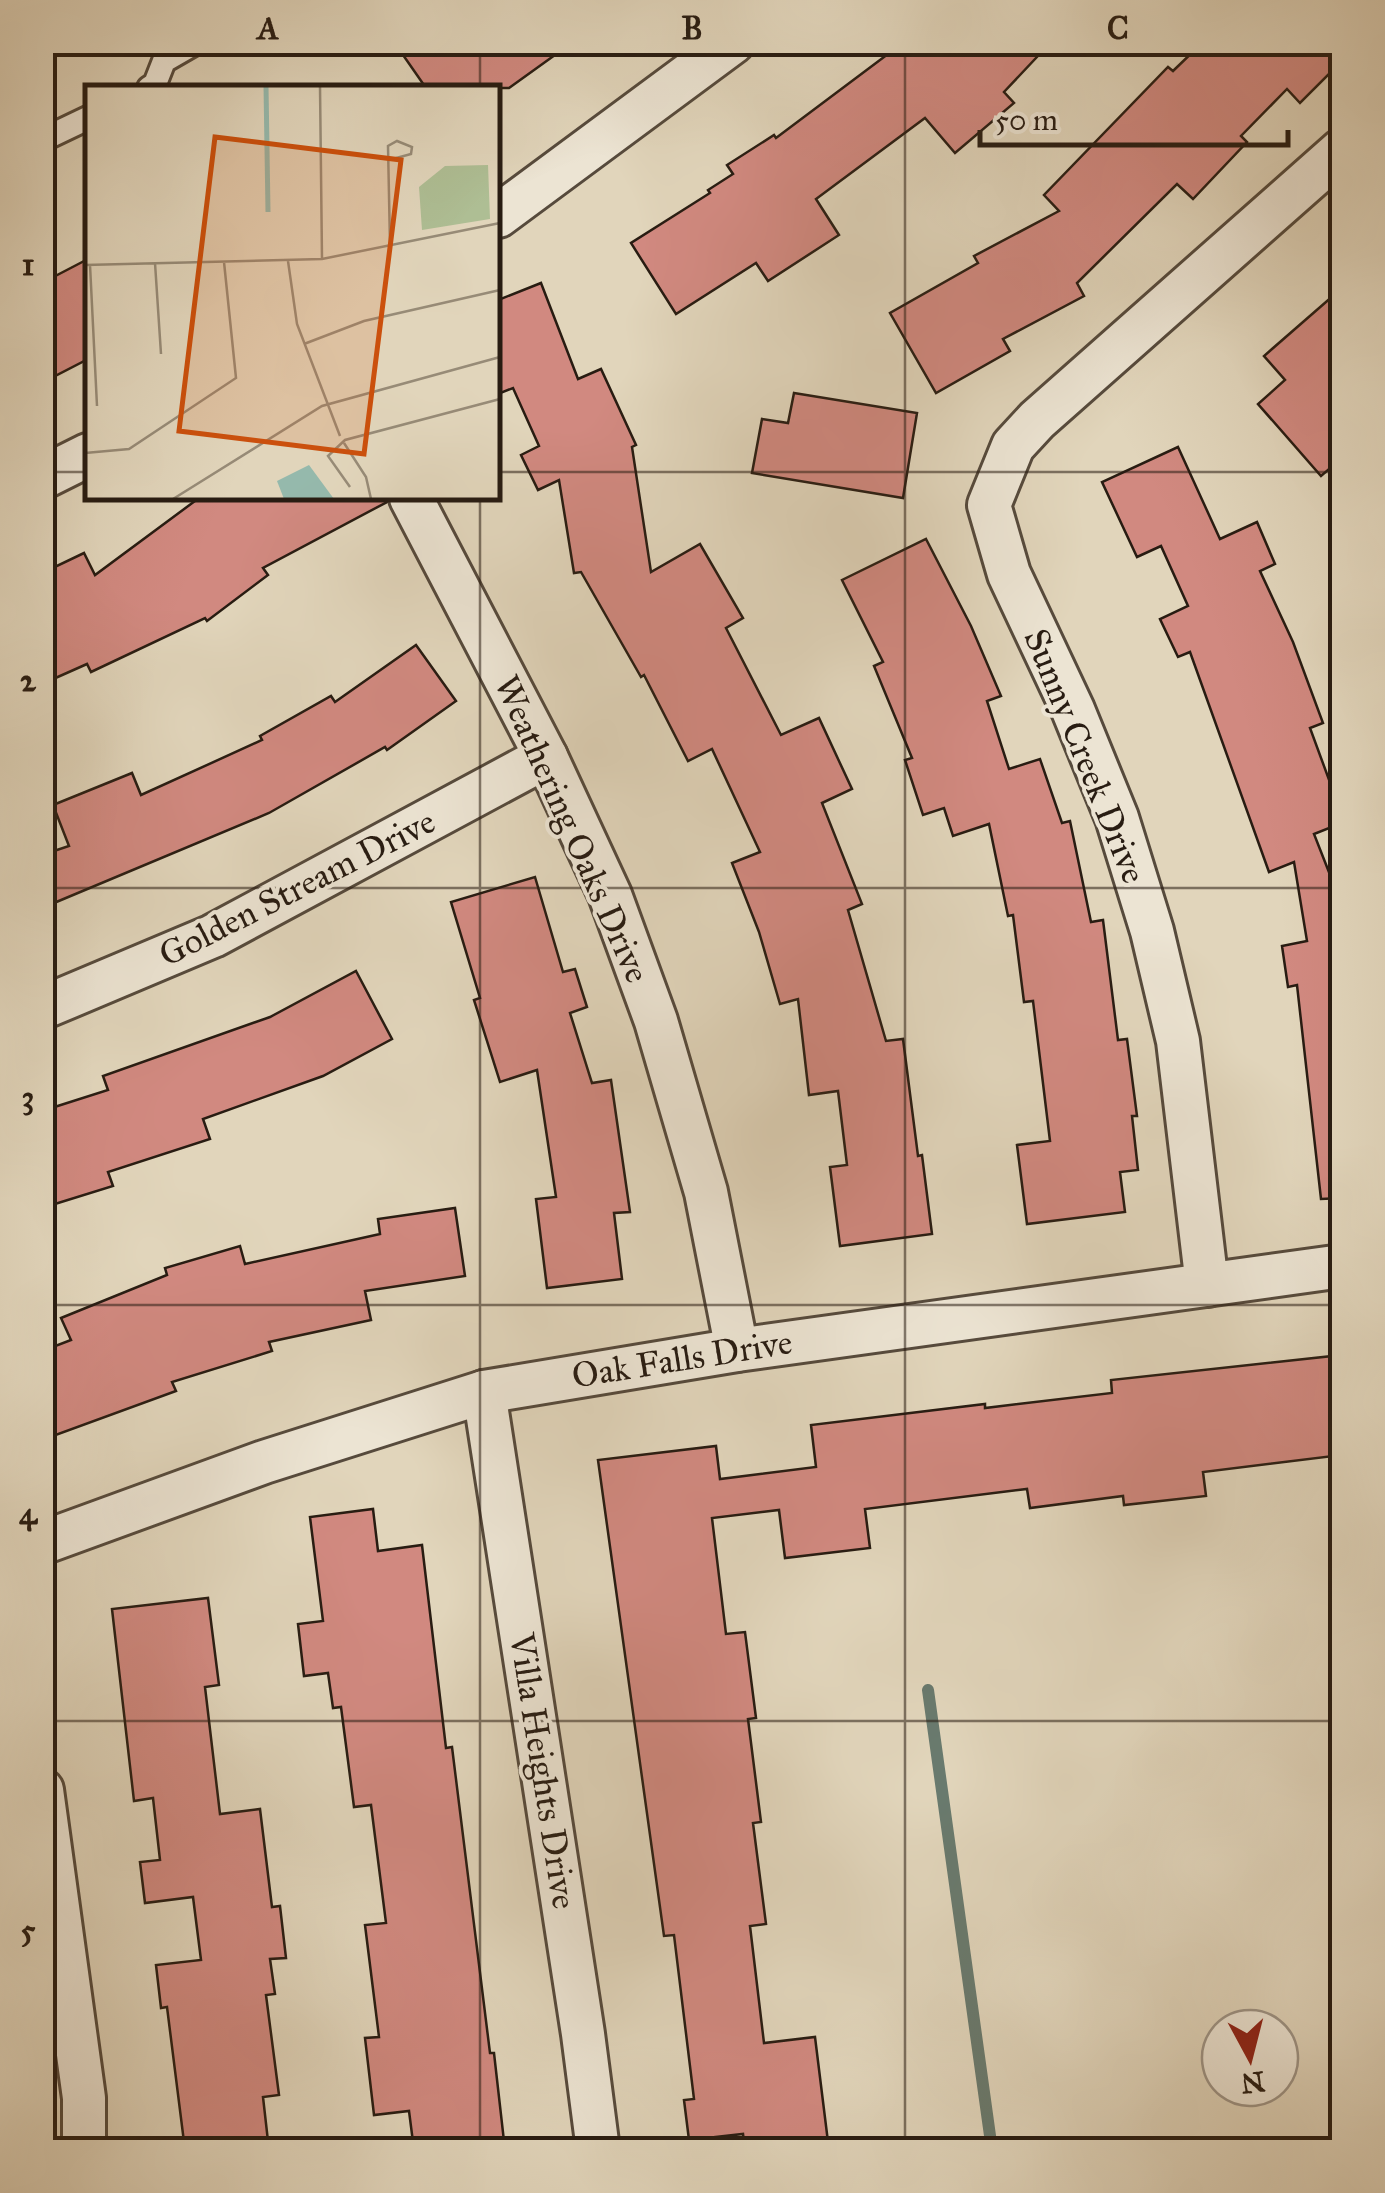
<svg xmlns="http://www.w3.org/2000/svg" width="1385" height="2193" font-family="'IM FELL Great Primer',serif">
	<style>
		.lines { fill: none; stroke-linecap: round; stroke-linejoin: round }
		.stream { stroke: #697a6e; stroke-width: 12 }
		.building { fill: #d18980; stroke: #281c12; stroke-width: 2.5 }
		.service-casing { stroke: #564a3c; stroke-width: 28 }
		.minor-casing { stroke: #564a3c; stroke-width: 48 }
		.service { stroke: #ece4d3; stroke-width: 22 }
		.minor { stroke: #ece4d3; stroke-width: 42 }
		.grid { fill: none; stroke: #281c12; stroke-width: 2.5; stroke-opacity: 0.55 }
		.labels { text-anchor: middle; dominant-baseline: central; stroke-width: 8; stroke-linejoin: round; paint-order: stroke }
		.street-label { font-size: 35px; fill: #281c12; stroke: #ece4d3 }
		.inset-river { fill: none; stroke: #95b9ac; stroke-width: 5 }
		.inset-road { fill: none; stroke: #978b77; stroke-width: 2.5 }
		.view { fill: #cb500d; fill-opacity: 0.15; stroke: #cb500d; stroke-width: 5 }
		.inset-edge { fill: none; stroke: #281c12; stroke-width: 5 }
		.neatline { fill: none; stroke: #281c12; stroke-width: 4 }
		.grid-label { font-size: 32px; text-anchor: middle; font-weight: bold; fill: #281c12 }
	</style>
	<rect width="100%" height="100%" fill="#e1d5bb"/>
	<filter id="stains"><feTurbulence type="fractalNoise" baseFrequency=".002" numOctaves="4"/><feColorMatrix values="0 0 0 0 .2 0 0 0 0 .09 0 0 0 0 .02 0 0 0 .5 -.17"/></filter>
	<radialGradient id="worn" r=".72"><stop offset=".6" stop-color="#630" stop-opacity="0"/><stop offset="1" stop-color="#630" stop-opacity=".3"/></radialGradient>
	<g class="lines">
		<path class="stream" d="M928 1690 992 2150"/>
	</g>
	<g class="building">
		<path d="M394 42H573L509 88H426Z"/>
		<path d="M904 42H1051L1004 92 1014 103 955 153 925 118 816 199 839 235 768 281 756 263 676 314 631 243 710 193 708 190 733 174 727 165 774 135 776 138Z"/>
		<path d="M1203 42H1342V61L1300 103 1287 89 1241 136 1247 142 1193 199 1177 184 1077 283 1084 296 1003 339 1010 351 936 393 890 313 978 263 974 256 1059 211 1044 195 1168 67 1173 71Z"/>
		<path d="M88 259V359L55 376 42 352V283Z"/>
		<path d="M541 283 578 379 601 369 636 445 632 447 651 572 700 544 743 618 726 628 781 735 819 718 852 789 822 803 862 904 848 910 886 1041 903 1039 918 1156 922 1155 932 1234 840 1246 830 1167 847 1165 838 1091 809 1095 798 999 780 1004 759 932 732 863 760 852 712 749 688 761 644 675 641 677 581 572 574 573 559 480 538 490 521 455 539 446 513 388 498 394V300Z"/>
		<path d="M1342 288V458L1321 476 1258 404 1285 380 1264 356Z"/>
		<path d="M794 393 917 413 903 498 752 473 762 419 788 423Z"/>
		<path d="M1178 447 1220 539 1257 522 1275 564 1260 571 1293 642 1323 723 1310 728 1342 815V823L1314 834 1336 890 1342 889V1198L1321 1199 1297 985 1288 987 1282 946 1307 941 1294 862 1269 872 1190 652 1178 657 1160 619 1188 606 1161 546 1137 557 1102 482Z"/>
		<path d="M199 498H386L387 502 263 568 268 575 207 621 205 618 91 672 87 664 42 684V573L84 553 95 575Z"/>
		<path d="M926 539 971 626 1001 696 987 701 1009 769 1040 759 1062 823 1070 821 1091 922 1103 920 1118 1040 1127 1039 1137 1116H1132L1138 1170 1120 1172 1125 1212 1027 1224 1017 1145 1050 1141 1033 1001 1024 1002 1013 915 1008 916 989 824 953 836 944 808 923 815 905 760 912 758 874 666 883 662 842 580Z"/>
		<path d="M416 645 456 701 387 750 385 747 269 813 42 908V855L69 846 53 805 132 773 141 795 262 740 260 736 331 696 335 702Z"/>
		<path d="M535 877 563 972 575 969 587 1007 570 1013 592 1083 611 1080 630 1212 614 1213 622 1279 547 1288 536 1199 556 1197 537 1070 500 1082 474 1000 480 998 451 902Z"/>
		<path d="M356 971 392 1039 323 1076 203 1119 210 1139 108 1172 113 1186 42 1208V1111L108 1090 103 1076 270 1017Z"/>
		<path d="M455 1208 465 1276 365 1291 371 1320 269 1342 272 1351 172 1382 176 1391 42 1440V1351L71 1340 61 1318 167 1275 165 1268 240 1246 245 1264 380 1234 378 1219Z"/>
		<path d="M1342 1355V1455L1203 1472 1206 1496 1124 1505 1123 1496 1030 1508 1027 1489 865 1509 870 1548 785 1558 779 1510 712 1518 726 1634 745 1632 756 1718 748 1719 761 1822 753 1823 766 1924 750 1926 764 2043 815 2037 829 2150H745L743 2134 689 2140 684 2100 694 2099 674 1935 664 1936 598 1460 716 1446 720 1479 816 1467 811 1425 985 1404V1408L1112 1393 1111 1380Z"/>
		<path d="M373 1509 378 1551 422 1545 446 1748 452 1747 490 2053H494L505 2150H414L409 2111 374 2115 365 2038 379 2037 365 1925 386 1923 371 1805 354 1807 341 1707 333 1708 328 1673 304 1676 298 1624 323 1621 310 1517Z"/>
		<path d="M208 1598 219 1685 205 1687 220 1814 260 1809 272 1907 280 1906 286 1958 270 1959 275 1994 266 1995 279 2095 263 2097 269 2150H185L167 2007 161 2008 156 1965 201 1960 193 1897 145 1903 140 1862 160 1860 153 1798 134 1801 112 1609Z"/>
	</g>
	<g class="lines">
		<defs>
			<g id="service">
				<path d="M149 88 155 84 164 61 197 42"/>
				<path d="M42 140 88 118"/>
			</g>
			<g id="minor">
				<path d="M498 216 733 42"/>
				<path d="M42 478 88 455"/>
				<path d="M411 498 546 757 610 895 656 1021 706 1192 737 1350"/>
				<path d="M42 1008 213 936 546 757"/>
				<path d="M1207 1285 1178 1041 1152 931 1117 818 1073 710 1009 574 989 505 1013 446 1037 420 1342 150"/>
				<path d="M484 1392 583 2034 598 2150"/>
				<path d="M42 1543 264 1462 484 1392 737 1350 1342 1266"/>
				<path d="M42 1790 84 2098V2150"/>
			</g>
		</defs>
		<use href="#service" class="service-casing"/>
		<use href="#minor" class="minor-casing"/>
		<use href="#service" class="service"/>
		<use href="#minor" class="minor"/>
	</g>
	<path class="grid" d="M480 42V88M905 42V2150M42 472H88M498 472H1342M480 498V2150M42 888H1342M42 1305H1342M42 1721H1342"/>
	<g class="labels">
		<g class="street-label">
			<text transform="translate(1085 756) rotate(68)">Sunny Creek Drive</text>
			<text transform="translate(572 829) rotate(66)">Weathering Oaks Drive</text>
			<text transform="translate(297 888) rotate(-27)">Golden Stream Drive</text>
			<text transform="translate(682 1359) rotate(-9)">Oak Falls Drive</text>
			<text transform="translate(543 1771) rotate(81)">Villa Heights Drive</text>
		</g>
	</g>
	<g transform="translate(85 85)">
		<rect width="415" height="415" fill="#e1d5bb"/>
		<path d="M403 80 405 134 337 145 334 102 360 81Z" fill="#aebe94"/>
		<path d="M224 380 249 414H199L192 396Z" fill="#95b9ac"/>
		<path class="inset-river" d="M181 1 183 127"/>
		<path class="inset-road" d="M235 1 237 174M415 17V74M304 75 326 69 327 62 312 56 303 61 305 160M203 176 212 239 255 351M70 178 76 269M0 180 237 174 415 138M5 180 12 321M219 259 279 236 415 205M259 358 281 392 286 414M0 368 44 364 151 293 139 177M265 402 243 371 260 355 415 314M88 414 237 321 415 272"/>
		<path class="view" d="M130 52 316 75 279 369 94 346Z"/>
		<rect width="415" height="415" class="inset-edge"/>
	</g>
	<rect width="1385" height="2193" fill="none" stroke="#e1d5bb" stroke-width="110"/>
	<g transform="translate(1250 2058) rotate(173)"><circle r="48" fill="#ece4d3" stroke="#9e9486" stroke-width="2.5"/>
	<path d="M0-8L18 38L0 25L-18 38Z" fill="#8f2418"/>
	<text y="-15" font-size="28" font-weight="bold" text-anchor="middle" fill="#281c12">N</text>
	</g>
	<path d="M980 130v15h308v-15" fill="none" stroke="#281c12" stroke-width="5"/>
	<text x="995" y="130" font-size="30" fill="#281c12" stroke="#ece4d3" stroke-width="8" paint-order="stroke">50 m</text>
	<rect x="55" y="55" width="1275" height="2083" class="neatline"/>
	<g class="grid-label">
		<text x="268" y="39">A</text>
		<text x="692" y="39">B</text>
		<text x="1118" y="39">C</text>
		<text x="28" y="275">1</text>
		<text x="28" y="691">2</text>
		<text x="28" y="1108">3</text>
		<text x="28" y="1524">4</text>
		<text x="28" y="1941">5</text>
	</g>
	<rect width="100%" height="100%" filter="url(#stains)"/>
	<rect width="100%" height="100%" fill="url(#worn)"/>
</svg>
